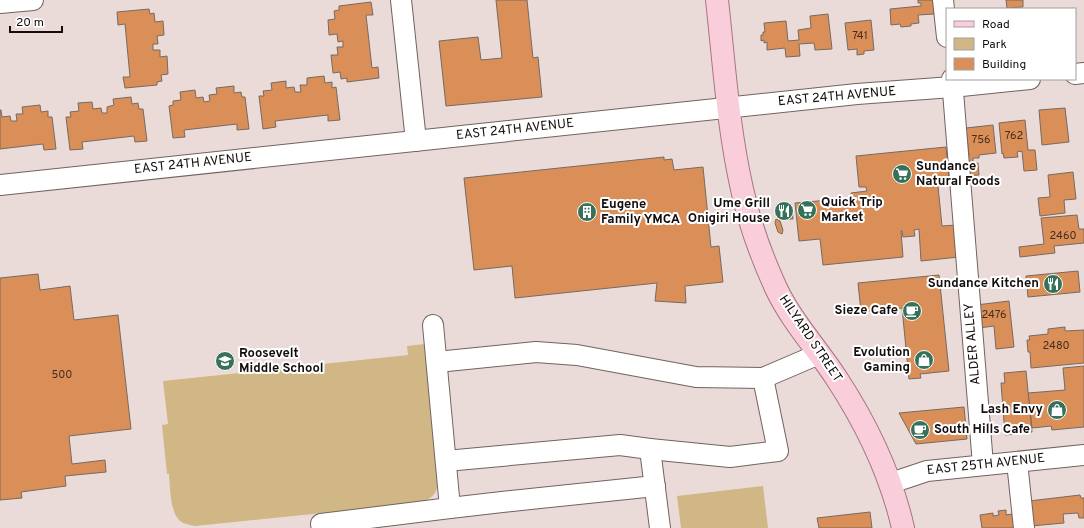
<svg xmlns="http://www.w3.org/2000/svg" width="1084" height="528" font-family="Overpass,sans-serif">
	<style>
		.green { fill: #d1b786 }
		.building { fill: #db8f58; stroke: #756a62 }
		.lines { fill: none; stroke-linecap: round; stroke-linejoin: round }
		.minor-casing { stroke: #716361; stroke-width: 22 }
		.major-casing { stroke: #a77482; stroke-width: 24 }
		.minor { stroke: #fff; stroke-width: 20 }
		.major { stroke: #facdda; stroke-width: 22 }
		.labels { text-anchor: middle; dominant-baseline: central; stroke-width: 4; stroke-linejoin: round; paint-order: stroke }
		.number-label { font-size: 11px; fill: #452e20 }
		.street-label { font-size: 13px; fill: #130e0d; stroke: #fff }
		.poi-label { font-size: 13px; font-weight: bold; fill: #130e0d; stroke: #fff; text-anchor: start }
	</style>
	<rect width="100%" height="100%" fill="#ebdbd8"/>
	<g class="green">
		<path d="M425 344 438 479C438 493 433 498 420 503L195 526C190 525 184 524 180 521 170 512 170 487 169 474H167L162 425 168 424 163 381 408 355 407 346Z"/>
		<path d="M763 486 768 528H681L677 496Z"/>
	</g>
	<g class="building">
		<path d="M496 0H527L533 58 538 57 542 97 446 106 439 41 478 37 481 60 502 58Z"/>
		<path d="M918 0H933L934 14 918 15 919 23 911 24V26L901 27 900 24 891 25 890 9 921 6V3H918Z"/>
		<path d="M1006 0H1023V7L1007 8Z"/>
		<path d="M371 2 373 15H366L372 68 378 67 379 78 347 82V78L341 79 340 72 333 73 331 55H338L337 47H343V41L338 42 337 34 329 35 328 20 335 19 334 11 339 10V6Z"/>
		<path d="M149 9 150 14 154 13 155 22 163 21 164 35 157 36 158 44H153V50H160V57L167 56 168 74 161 75 162 81 157 82V85L125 88 123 77H130L125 24 118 25 117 12Z"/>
		<path d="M828 14 832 49 815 50 814 43 799 44 800 56 786 57 785 48 767 50V42L764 43V40L761 41V35H763V32H765L764 23 786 21 788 41 799 40 798 30 811 28 810 16Z"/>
		<path d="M871 20 874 50 864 51V54L857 55V49L848 50 845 23Z"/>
		<path d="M324 76 325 83 332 82V88L336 87 340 120 328 121V115L275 121 276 127 263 129 259 96H264L263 91 272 90 271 83 286 81V88L294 87 295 92H301L300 85H307V78Z"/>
		<path d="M234 86V93L241 92 242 97H245L249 129 237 130V124L184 130 185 137 173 138 169 106 173 105V101L181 100 180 92 195 90 196 98 203 97 204 102 210 101 209 95 217 94 216 88Z"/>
		<path d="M131 97 132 104 138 103 139 109H143L147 141 135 142 134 136 82 142 83 149 70 150 66 117H71L70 112 79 111 78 103 92 102 93 109 101 108 102 113H107V107L114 105 113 99Z"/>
		<path d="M40 105 41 112 48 111V117H52L56 149 44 150 43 144 0 149V110H1L2 117 10 116 11 121H17L16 114H23L22 107Z"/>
		<path d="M1065 108 1069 142 1042 145 1039 110Z"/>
		<path d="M1025 120 1028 150H1035L1037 170 1024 171 1022 151 1017 152 1018 157 1004 158 1003 153 1002 154 999 123Z"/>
		<path d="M993 125 996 153 979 155V158H973V163H978L979 175 963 176 961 156H969L966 128Z"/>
		<path d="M946 147 949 177 938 178 939 181 932 182V187L938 186 942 226 956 225 959 257 921 261 919 229 914 230 915 236 903 237 902 231H901L903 257 823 265 820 239 799 241 795 203 840 199 841 206 851 195V193L867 191 866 187H859L856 156Z"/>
		<path d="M664 157V160L672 159 674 170 703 167 711 247 719 246 723 282 685 286 686 303 655 301 657 283 515 298 512 266 474 270 464 178Z"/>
		<path d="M1073 172 1076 199 1064 200 1065 213 1040 216 1038 198 1050 197 1048 175Z"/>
		<path d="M784 207H792L793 219H785Z"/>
		<path d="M1077 215 1079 229H1084V243L1054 246 1055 253 1020 257 1019 247 1044 244 1041 218Z"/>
		<path d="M776 219 780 221 783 230 782 234 778 232 775 223Z"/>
		<path d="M1078 271 1080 292 1028 297 1026 276Z"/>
		<path d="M38 274 40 290 70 286 74 320 118 315 131 429 69 436 72 464 105 460 106 472 65 476 66 486 21 492 22 498 0 500V278Z"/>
		<path d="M939 275 949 371 920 374 921 378 909 379 902 308 861 312 858 283Z"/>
		<path d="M1009 301 1014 347 996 349 994 326 979 328 976 305Z"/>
		<path d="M1065 327V331L1084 330V363L1031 368 1030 352H1028L1027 340H1030L1029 336 1048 334V329Z"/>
		<path d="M1084 366V427L1052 430 1051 426 1032 428 1028 393 1065 390 1063 368Z"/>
		<path d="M1026 371 1032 432 1005 435 1001 383H1005L1004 373Z"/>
		<path d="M964 407 967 439 916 444 899 413Z"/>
		<path d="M1080 495 1081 498H1084V518H1079L1078 513 1063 514 1064 523 1031 526 1029 501Z"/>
		<path d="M1006 510V515L1012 514 1014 528H982L980 515 993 513V516L999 515 998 511Z"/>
		<path d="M870 512 872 528H819L817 518Z"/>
	</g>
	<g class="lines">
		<defs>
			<g id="minor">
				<path d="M401 0 416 141"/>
				<path d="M943 0 947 37"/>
				<path d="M0 3 33 0"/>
				<path d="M1075 74 1084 73"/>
				<path d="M952 79 983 465"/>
				<path d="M0 185 857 94 952 87 1030 79"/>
				<path d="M437 362 536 352 577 355 696 377 763 378 819 354"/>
				<path d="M650 449 730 457 778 451 763 378"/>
				<path d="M446 461 620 445 650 449 660 528"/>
				<path d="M1017 462 1024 528"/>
				<path d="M891 483 927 471 1084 455"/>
				<path d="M450 508 502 502 655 486"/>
				<path d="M322 528 321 524 450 508 433 325"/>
			</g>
			<path id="major" d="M717 0C724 63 728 127 742 189 749 222 761 255 775 286 791 321 817 348 837 379 867 425 891 475 903 528"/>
		</defs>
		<use href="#minor" class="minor-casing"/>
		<use href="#major" class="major-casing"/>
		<use href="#minor" class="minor"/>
		<use href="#major" class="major"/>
	</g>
	<defs>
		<symbol id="supermarket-disc" viewBox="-11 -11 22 22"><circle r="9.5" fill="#37715a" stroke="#fff"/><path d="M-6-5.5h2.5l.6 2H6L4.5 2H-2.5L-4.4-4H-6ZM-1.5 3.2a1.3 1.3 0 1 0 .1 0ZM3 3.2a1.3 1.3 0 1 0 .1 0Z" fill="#fff"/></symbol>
		<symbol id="restaurant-disc" viewBox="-11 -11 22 22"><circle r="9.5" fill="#37715a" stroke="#fff"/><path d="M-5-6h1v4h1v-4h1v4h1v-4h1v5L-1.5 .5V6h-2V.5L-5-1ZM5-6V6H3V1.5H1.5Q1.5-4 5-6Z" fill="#fff"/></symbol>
		<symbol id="building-disc" viewBox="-11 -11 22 22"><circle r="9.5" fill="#37715a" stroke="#fff"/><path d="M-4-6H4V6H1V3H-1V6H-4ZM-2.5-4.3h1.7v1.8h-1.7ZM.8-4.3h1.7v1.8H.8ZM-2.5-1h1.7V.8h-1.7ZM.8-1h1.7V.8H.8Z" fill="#fff"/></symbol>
		<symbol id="cafe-disc" viewBox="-11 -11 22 22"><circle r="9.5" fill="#37715a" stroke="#fff"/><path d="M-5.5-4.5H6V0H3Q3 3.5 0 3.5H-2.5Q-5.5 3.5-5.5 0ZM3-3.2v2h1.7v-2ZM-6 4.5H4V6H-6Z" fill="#fff"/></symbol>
		<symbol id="shop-disc" viewBox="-11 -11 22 22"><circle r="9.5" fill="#37715a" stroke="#fff"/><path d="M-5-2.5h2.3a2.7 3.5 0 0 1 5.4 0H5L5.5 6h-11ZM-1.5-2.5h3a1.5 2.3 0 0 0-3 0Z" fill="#fff"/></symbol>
		<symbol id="school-disc" viewBox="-11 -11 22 22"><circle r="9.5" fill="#37715a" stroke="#fff"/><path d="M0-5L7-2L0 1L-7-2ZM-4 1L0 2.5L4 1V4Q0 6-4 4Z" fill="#fff"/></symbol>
	</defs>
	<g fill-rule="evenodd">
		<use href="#supermarket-disc" x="891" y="163" width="22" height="22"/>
		<use href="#supermarket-disc" x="796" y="199" width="22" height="22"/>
		<use href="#restaurant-disc" x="773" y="200" width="22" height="22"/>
		<use href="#building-disc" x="576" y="201" width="22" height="22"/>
		<use href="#restaurant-disc" x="1042" y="273" width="22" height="22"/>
		<use href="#cafe-disc" x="901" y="300" width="22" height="22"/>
		<use href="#shop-disc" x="913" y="349" width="22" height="22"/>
		<use href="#school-disc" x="214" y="350" width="22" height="22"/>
		<use href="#shop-disc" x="1046" y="399" width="22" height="22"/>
		<use href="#cafe-disc" x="909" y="419" width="22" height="22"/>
	</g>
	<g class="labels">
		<g class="number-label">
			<text x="860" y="36">741</text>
			<text x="1014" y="136">762</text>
			<text x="981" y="140">756</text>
			<text x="1063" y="236">2460</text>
			<text x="994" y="315">2476</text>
			<text x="1056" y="346">2480</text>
			<text x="62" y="375">500</text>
		</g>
		<g class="street-label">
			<text transform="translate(837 97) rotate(-5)">EAST 24TH AVENUE</text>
			<text transform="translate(515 130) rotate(-6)">EAST 24TH AVENUE</text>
			<text transform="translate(193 164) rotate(-6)">EAST 24TH AVENUE</text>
			<text transform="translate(810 339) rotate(56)">HILYARD STREET</text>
			<text transform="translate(973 344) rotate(-95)">ALDER ALLEY</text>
			<text transform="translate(986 465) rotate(-6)">EAST 25TH AVENUE</text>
		</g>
		<g class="poi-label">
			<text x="916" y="167">Sundance<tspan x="916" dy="15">Natural Foods</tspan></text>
			<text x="821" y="203">Quick Trip<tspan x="821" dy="15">Market</tspan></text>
			<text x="770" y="204" text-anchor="end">Ume Grill<tspan x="770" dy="15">Onigiri House</tspan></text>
			<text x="601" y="205">Eugene<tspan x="601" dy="15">Family YMCA</tspan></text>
			<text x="1039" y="284" text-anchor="end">Sundance Kitchen</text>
			<text x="898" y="311" text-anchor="end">Sieze Cafe</text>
			<text x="910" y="353" text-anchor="end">Evolution<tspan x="910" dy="15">Gaming</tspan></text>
			<text x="239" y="354">Roosevelt<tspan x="239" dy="15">Middle School</tspan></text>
			<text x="1043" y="410" text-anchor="end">Lash Envy</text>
			<text x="934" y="430">South Hills Cafe</text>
		</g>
	</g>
	<rect x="946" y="8" width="130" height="72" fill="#ffffff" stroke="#a19f9e"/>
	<rect x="954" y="21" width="20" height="6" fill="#facdda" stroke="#a19f9e"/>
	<text x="982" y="28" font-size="12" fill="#130e0d">Road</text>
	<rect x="954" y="38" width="20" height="12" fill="#d1b786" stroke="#a19f9e"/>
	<text x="982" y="48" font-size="12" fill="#130e0d">Park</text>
	<rect x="954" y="58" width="20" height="12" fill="#db8f58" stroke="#a19f9e"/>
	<text x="982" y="68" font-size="12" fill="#130e0d">Building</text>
	<path d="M10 26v6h52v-6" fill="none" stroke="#130e0d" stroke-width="2"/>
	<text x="16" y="26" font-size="12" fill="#130e0d" stroke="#ffffff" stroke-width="3" paint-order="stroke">20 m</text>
</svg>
